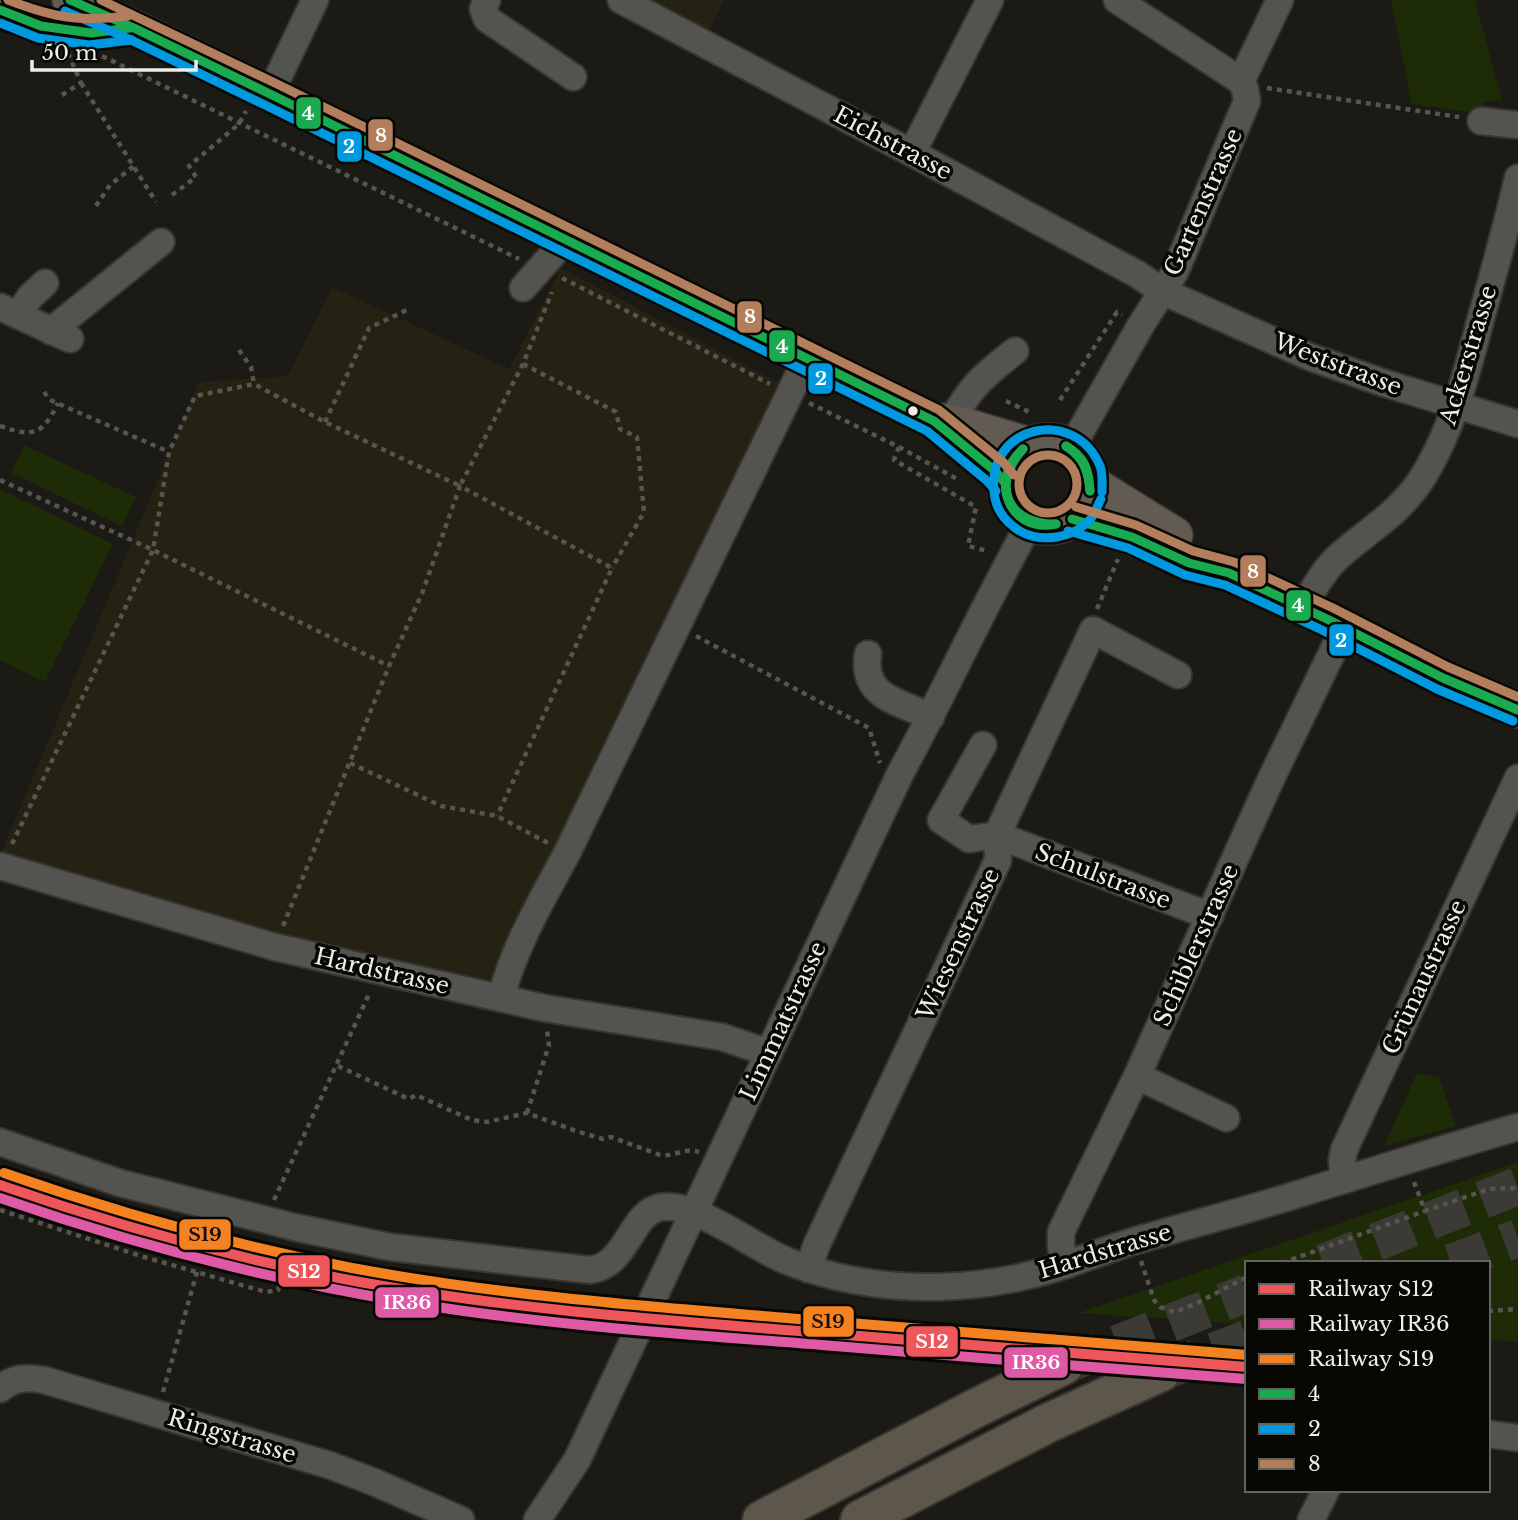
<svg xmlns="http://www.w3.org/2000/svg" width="1518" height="1520" font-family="'Libre Baskerville',serif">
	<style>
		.built { fill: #252213 }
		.green { fill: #1d2b07 }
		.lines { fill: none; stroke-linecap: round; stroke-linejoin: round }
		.highway-tunnel { stroke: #3b3a34; stroke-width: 38; stroke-dasharray: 38 19; stroke-linecap: butt }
		.minor-casing { stroke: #373632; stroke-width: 30 }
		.major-casing { stroke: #373632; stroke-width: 38 }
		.highway-casing { stroke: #373632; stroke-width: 42 }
		.path { stroke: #565651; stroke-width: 4.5; stroke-dasharray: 5 5; stroke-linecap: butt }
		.minor { stroke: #53534f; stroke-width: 26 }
		.major { stroke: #615b52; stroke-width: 35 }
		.highway { stroke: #5d564b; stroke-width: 38 }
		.bus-1-casing { stroke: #070704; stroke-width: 14 }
		.bus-2-casing { stroke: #070704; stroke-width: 14 }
		.bus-3-casing { stroke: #070704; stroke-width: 14 }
		.bus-1 { stroke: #1aaa50; stroke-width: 9 }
		.bus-2 { stroke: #0099df; stroke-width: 9 }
		.bus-3 { stroke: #b27e5c; stroke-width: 9 }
		.rail-1-casing { stroke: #070704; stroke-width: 16 }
		.rail-2-casing { stroke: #070704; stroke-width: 16 }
		.rail-3-casing { stroke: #070704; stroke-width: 16 }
		.rail-1 { stroke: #ed575c; stroke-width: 10 }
		.rail-2 { stroke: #df5aa5; stroke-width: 10 }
		.rail-3 { stroke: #f58220; stroke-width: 10 }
		.bus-dot { fill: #eeede6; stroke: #070704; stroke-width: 2.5 }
		.labels { text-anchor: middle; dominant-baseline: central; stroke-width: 7; stroke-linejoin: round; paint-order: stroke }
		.street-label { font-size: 23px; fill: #eeede6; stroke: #070704 }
		.line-badge { stroke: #070704; stroke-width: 2.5 }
		.badge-label { font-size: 19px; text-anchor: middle; font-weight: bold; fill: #fff }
		.pale-badge-label { font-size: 19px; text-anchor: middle; font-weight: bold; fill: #111 }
	</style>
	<rect width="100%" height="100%" fill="#1b1a15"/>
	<g class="built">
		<path d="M642 0H724L708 33Z"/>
		<path d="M561 268 798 393 506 990 278 938 2 851 199 382 288 376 332 287 509 369Z"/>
	</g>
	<g class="green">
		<path d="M1391 0H1475L1502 100 1483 102 1481 114 1412 104Z"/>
		<path d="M24 445 136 497 122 526 11 473Z"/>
		<path d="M0 489 113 544 45 682 0 660Z"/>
		<path d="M1417 1073 1439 1077 1456 1126 1384 1146Z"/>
		<path d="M1518 1162V1342L1488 1340V1263H1247V1324L1079 1313Z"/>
	</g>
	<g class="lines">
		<g class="highway-tunnel">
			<path d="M1323 1263 1518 1186"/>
			<path d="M1451 1263 1518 1238"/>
			<path d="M1064 1365 1247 1293"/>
			<path d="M1161 1372 1247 1339"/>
		</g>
		<defs>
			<g id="minor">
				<path d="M487 0 483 9 487 19 573 77"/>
				<path d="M621 0 912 153 1137 274 1162 291 1310 357 1384 383 1518 424"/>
				<path d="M0 10 41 26 91 33 134 28"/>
				<path d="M1241 81 1280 0"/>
				<path d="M270 94 315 0"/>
				<path d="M1481 121 1518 125"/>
				<path d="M912 153 990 0"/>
				<path d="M523 288 567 238"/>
				<path d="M0 307 70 339"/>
				<path d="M18 315 30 297 45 283"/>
				<path d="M51 331 161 242"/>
				<path d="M951 422C971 386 983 376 1015 351"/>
				<path d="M1071 448 1141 325 1175 272 1247 101 1245 89 1241 81 1117 0"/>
				<path d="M1303 607C1313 590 1322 573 1336 559 1365 532 1395 517 1419 483 1451 435 1467 373 1481 318 1494 272 1507 225 1518 178"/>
				<path d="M868 654C861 697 898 701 931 717"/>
				<path d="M983 745 941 820 969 839 997 835"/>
				<path d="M997 835 1210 916"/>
				<path d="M0 866 275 947 544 1008 722 1037 769 1053"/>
				<path d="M501 998C514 946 542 900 567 853L807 358"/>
				<path d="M1137 1076 1226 1118"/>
				<path d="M0 1142 120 1183 294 1227 390 1247 590 1270C629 1265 630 1211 662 1207 697 1202 754 1248 787 1261 835 1280 886 1288 938 1287 981 1286 1027 1278 1068 1264 1091 1256 1114 1247 1138 1240 1195 1223 1253 1209 1311 1190 1380 1169 1448 1147 1518 1127"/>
				<path d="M1344 1180 1342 1161 1344 1150 1518 778"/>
				<path d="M1066 1265 1061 1247V1232L1137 1076 1270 781 1344 628"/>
				<path d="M808 1269 817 1244 998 860 997 835 1093 630 1178 675"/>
				<path d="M0 1389C14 1377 26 1377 44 1380L329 1465 374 1482 461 1520"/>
				<path d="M1488 1434 1518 1438"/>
				<path d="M537 1520 577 1460 900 774C945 691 984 605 1030 523"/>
				<path d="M1311 1520 1326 1490"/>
			</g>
			<g id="major">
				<path d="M70 0 134 28 270 94 934 421 995 471 1005 483"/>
				<path d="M941 421 966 426 1029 445"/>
				<circle cx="1048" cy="484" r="43"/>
				<path d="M1091 483 1175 535"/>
				<path d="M1072 519 1132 537 1189 563 1229 573 1327 619 1443 678 1518 710"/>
			</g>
			<g id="highway">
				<path d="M762 1520 976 1408 1064 1365"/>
				<path d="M860 1520 1048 1423 1161 1372"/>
			</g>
		</defs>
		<use href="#minor" class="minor-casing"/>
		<use href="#major" class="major-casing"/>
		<use href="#highway" class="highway-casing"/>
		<g class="path">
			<path d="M102 56 519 259"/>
			<path d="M81 83 156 202"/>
			<path d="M1267 88 1459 117"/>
			<path d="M62 95 81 83 68 53"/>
			<path d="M172 195 196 177 189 166 239 124 246 111"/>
			<path d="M96 206 110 185 134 166"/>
			<path d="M562 278 770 384"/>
			<path d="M239 350 251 367 254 384"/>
			<path d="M523 364 616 412 620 429 637 437 644 512 612 568"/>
			<path d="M44 392 50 400 169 452"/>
			<path d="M1060 400 1117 312 1122 315"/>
			<path d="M1006 401 1029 412"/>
			<path d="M809 403 899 447 957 479"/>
			<path d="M325 422 369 328 409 309"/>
			<path d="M0 426C33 437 42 436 58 403"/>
			<path d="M899 447 894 460 976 507 968 546 988 551"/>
			<path d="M0 480 153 550 389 666"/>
			<path d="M1097 609 1118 559"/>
			<path d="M696 636 869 728 880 763"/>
			<path d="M350 763 441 806 497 816 548 843"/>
			<path d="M12 844 153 550 169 452 195 396 254 384 325 422 460 486 523 364 552 292"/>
			<path d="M283 926 389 666 423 591 460 486 612 568 497 816"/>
			<path d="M338 1066 409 1099 416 1095 472 1120 487 1122 527 1113 576 1131 603 1139 611 1137 660 1155C674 1157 685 1147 699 1152"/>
			<path d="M527 1113 549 1045 547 1030"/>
			<path d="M1414 1182 1425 1211 1489 1189 1518 1188"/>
			<path d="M274 1200 370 992"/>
			<path d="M0 1210 144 1257 266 1292 278 1290 283 1276"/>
			<path d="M1141 1261 1154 1300 1160 1307 1174 1312 1193 1305 1247 1277"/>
			<path d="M1282 1263 1425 1211"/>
			<path d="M1488 1311 1518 1309"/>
			<path d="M163 1392 197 1272"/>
		</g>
		<use href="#minor" class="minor"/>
		<use href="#major" class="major"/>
		<use href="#highway" class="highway"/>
		<defs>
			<g id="bus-1">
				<path d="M70 0 134 28 270 94 934 421 995 471 1005 483"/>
				<path d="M0 10 41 26 91 33 130 28"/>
				<path d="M1066 446C1085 457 1089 470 1090 491"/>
				<path d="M1066 446C1084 458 1088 471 1090 491"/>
				<path d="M1023 449C990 485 1008 525 1056 524"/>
				<path d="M1023 449C988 479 1009 534 1056 524"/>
				<path d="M1072 519 1132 537 1189 563 1229 573 1327 619 1443 678 1518 710"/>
			</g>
			<g id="bus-2">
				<path d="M65 11 129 39 265 105 927 431 986 480 996 491"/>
				<path d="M0 23 38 38 89 45 132 40"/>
				<path d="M1101 499C1098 504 1097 509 1094 514 1079 539 1036 546 1014 527 1002 518 995 506 994 491 987 425 1075 406 1100 466 1103 473 1102 484 1102 492"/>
				<path d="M1068 531 1128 548 1185 575 1225 585 1322 630 1437 689 1513 721"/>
			</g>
			<g id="bus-3">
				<path d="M8 0C55 18 78 22 128 16"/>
				<path d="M101 0 275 83 939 410 1003 462 1014 475"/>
				<circle cx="1048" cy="484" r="29"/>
				<path d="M1076 507 1136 525 1193 551 1234 562 1333 608 1448 667 1518 697"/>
			</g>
		</defs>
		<use href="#bus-1" class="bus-1-casing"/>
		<use href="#bus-2" class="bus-2-casing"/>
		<use href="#bus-3" class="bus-3-casing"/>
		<use href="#bus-1" class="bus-1"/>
		<use href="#bus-2" class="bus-2"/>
		<use href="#bus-3" class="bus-3"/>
		<defs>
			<path id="rail-1" d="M0 1185C114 1225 230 1257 349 1280 505 1309 664 1320 822 1333 964 1344 1105 1356 1247 1367"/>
			<path id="rail-2" d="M0 1198C132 1244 267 1279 405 1302 543 1325 683 1334 822 1345 963 1357 1105 1368 1246 1379"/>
			<path id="rail-3" d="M4 1173C118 1213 233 1245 352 1268 508 1297 666 1308 824 1321 965 1332 1106 1344 1247 1355"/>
		</defs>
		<use href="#rail-1" class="rail-1-casing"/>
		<use href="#rail-2" class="rail-2-casing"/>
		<use href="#rail-3" class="rail-3-casing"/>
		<use href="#rail-1" class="rail-1"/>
		<use href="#rail-2" class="rail-2"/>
		<use href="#rail-3" class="rail-3"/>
	</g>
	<circle class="bus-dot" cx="913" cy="411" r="6"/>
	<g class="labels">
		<g class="street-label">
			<text transform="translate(893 143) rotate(28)">Eichstrasse</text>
			<text transform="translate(1203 202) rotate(-66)">Gartenstrasse</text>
			<text transform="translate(1468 355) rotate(-73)">Ackerstrasse</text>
			<text transform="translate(1338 364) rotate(21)">Weststrasse</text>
			<text transform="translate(1103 876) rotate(21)">Schulstrasse</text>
			<text transform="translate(958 944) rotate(-65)">Wiesenstrasse</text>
			<text transform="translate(1196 945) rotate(-66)">Schiblerstrasse</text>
			<text transform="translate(382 971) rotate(13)">Hardstrasse</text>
			<text transform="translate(1424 977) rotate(-65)">Grünaustrasse</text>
			<text transform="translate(783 1021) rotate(-65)">Limmatstrasse</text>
			<text transform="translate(1105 1251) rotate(-17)">Hardstrasse</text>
			<text transform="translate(232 1436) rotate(17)">Ringstrasse</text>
		</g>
	</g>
	<g class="line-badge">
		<rect x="295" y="96" width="27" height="34" rx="7" fill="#1aaa50"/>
		<rect x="367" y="118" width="27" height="34" rx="7" fill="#b27e5c"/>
		<rect x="336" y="130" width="27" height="33" rx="7" fill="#0099df"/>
		<rect x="736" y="300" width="27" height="34" rx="7" fill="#b27e5c"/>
		<rect x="768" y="329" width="28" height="34" rx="7" fill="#1aaa50"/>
		<rect x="807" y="362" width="27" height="33" rx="7" fill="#0099df"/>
		<rect x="1239" y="554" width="28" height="34" rx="7" fill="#b27e5c"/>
		<rect x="1285" y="589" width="27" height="33" rx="7" fill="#1aaa50"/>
		<rect x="1328" y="623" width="27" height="34" rx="7" fill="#0099df"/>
		<rect x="178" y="1218" width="54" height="33" rx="7" fill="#f58220"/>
		<rect x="277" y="1254" width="54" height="34" rx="7" fill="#ed575c"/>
		<rect x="374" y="1286" width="66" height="33" rx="7" fill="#df5aa5"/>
		<rect x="802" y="1305" width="53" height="33" rx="7" fill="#f58220"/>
		<rect x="905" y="1325" width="54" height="33" rx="7" fill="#ed575c"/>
		<rect x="1003" y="1346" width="66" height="33" rx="7" fill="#df5aa5"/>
	</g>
	<g class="badge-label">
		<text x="308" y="120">4</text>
		<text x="381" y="142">8</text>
		<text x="349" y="153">2</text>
		<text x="750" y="323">8</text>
		<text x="782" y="353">4</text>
		<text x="821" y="385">2</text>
		<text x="1253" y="578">8</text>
		<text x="1298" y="612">4</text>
		<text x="1341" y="647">2</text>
		<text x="304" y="1278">S12</text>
		<text x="407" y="1309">IR36</text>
		<text x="932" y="1348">S12</text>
		<text x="1036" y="1369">IR36</text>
	</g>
	<g class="pale-badge-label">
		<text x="205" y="1241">S19</text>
		<text x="828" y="1328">S19</text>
	</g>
	<rect x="1245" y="1261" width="245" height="231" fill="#070704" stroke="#63635e" stroke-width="2"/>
	<rect x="1259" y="1284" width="35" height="10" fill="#ed575c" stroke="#63635e" stroke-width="2"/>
	<text x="1308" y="1296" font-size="21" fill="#eeede6">Railway S12</text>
	<rect x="1259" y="1319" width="35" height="10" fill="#df5aa5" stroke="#63635e" stroke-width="2"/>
	<text x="1308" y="1331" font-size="21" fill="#eeede6">Railway IR36</text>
	<rect x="1259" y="1354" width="35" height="10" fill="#f58220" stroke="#63635e" stroke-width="2"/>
	<text x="1308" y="1366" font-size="21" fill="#eeede6">Railway S19</text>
	<rect x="1259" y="1389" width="35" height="10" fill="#1aaa50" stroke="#63635e" stroke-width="2"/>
	<text x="1308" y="1401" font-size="21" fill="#eeede6">4</text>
	<rect x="1259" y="1424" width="35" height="10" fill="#0099df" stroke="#63635e" stroke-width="2"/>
	<text x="1308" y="1436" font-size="21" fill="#eeede6">2</text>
	<rect x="1259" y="1459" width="35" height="10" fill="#b27e5c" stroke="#63635e" stroke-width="2"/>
	<text x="1308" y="1471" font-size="21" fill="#eeede6">8</text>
	<path d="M32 60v10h164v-10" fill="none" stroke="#eeede6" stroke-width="3.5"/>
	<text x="42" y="60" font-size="21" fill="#eeede6" stroke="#070704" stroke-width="5" paint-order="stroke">50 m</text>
</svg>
